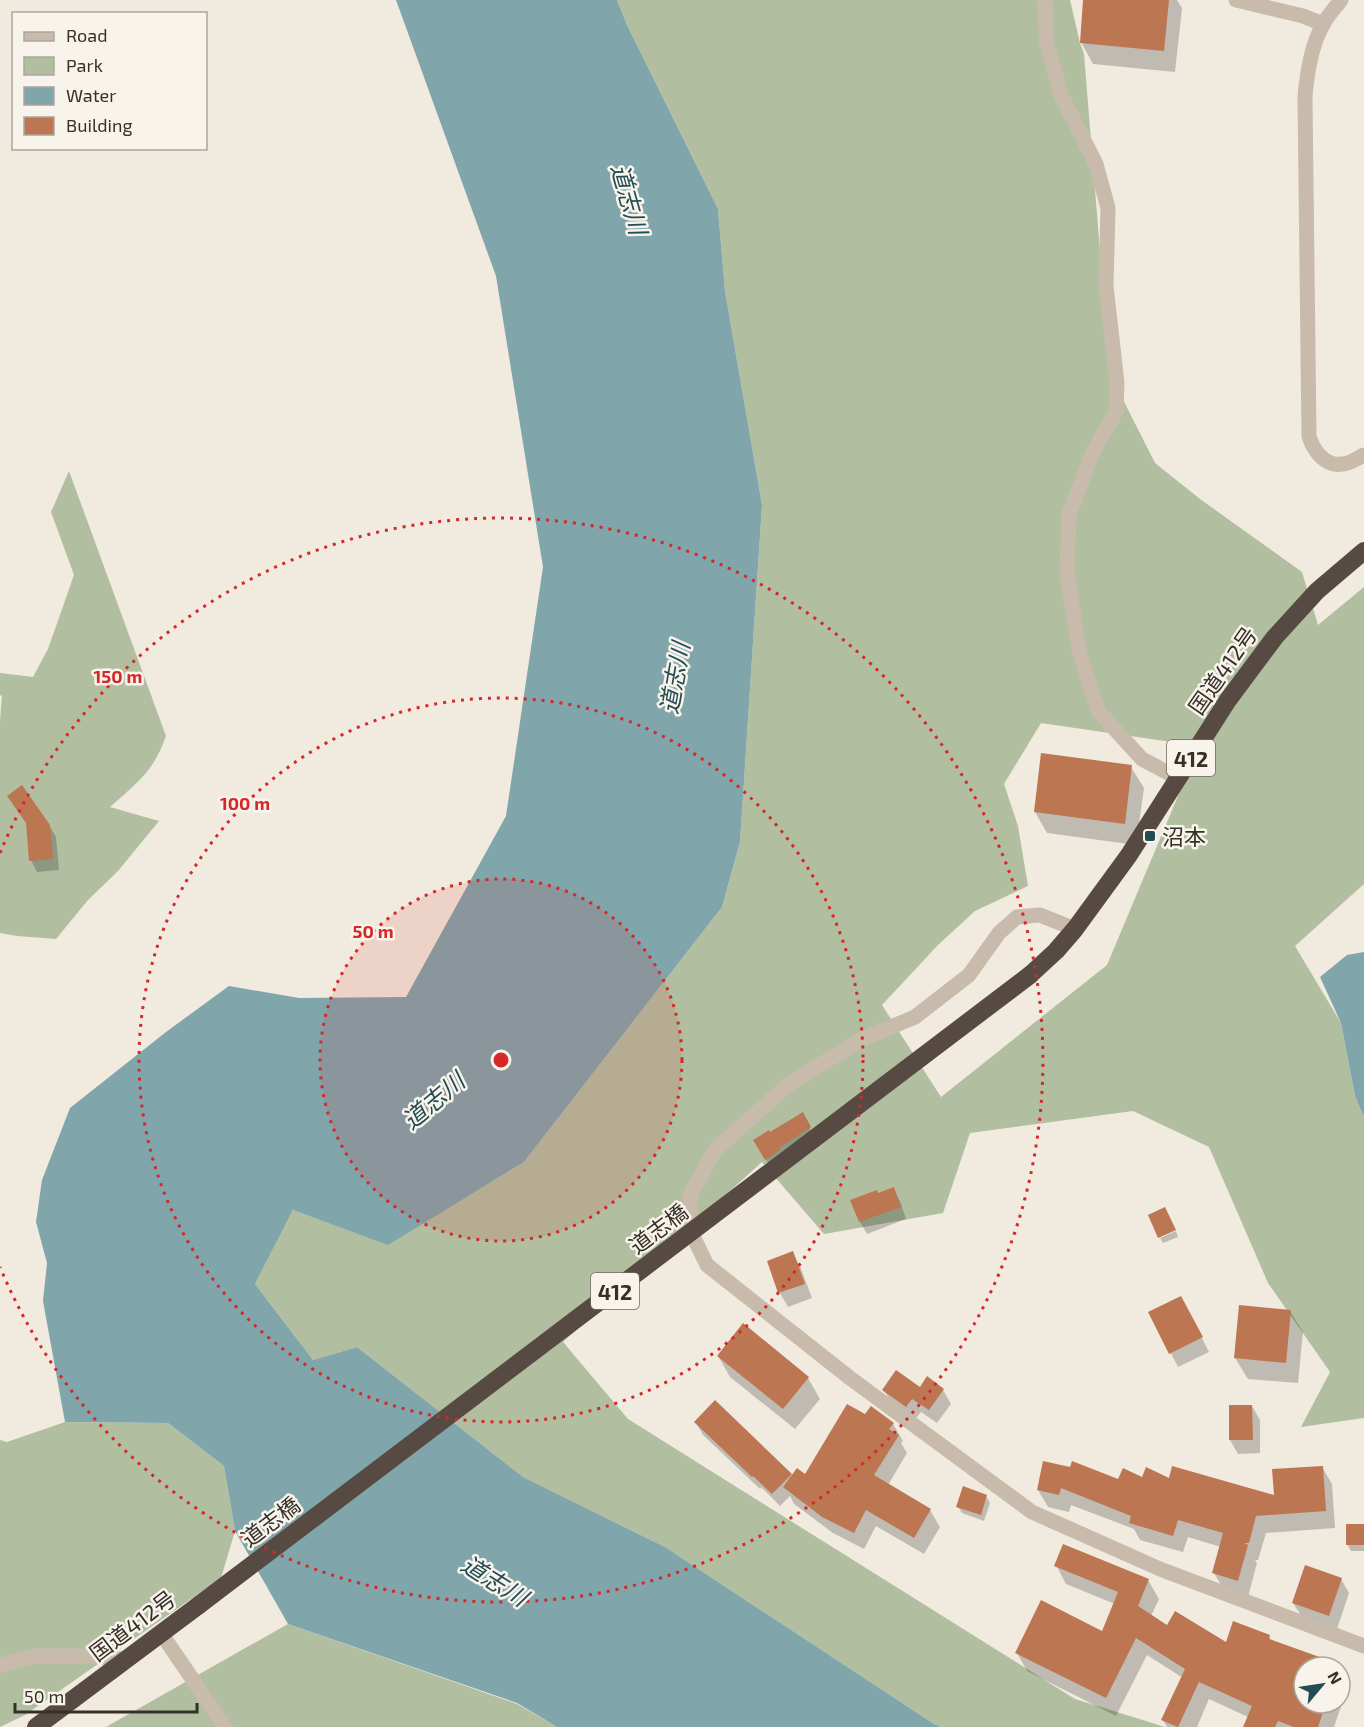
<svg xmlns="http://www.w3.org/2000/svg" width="1364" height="1727" font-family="'Exo 2','Noto Sans JP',sans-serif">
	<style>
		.green { fill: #b1bfa0; fill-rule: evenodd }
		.water { fill: #80a5ab }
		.shadow { fill: #0003 }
		.building { fill: #bc7652 }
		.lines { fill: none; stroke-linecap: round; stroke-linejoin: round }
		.street { stroke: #c8bbab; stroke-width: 15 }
		.highway { stroke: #574a42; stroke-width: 18 }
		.highway-bridge { stroke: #574a42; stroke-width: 18 }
		.ring { fill: none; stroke: #d62828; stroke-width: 3; stroke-dasharray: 3 6 }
		.poi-dot { fill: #234c55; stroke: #f9f4eb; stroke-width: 2 }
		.labels { text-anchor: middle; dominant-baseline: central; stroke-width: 5; stroke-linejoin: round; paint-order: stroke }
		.shield { fill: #f9f4eb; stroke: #706a64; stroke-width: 1.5 }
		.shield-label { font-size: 21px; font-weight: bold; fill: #362f2a }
		.street-label { font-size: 22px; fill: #362f2a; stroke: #f9f4eb }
		.poi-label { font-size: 22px; fill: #362f2a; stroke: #f9f4eb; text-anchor: start }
		.water-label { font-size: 24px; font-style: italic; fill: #234c55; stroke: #f9f4eb }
		.centre { fill: #d62828; stroke: #f9f4eb; stroke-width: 3 }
		.ring-label { font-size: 18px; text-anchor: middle; font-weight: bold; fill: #d62828; stroke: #f9f4eb; stroke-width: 5; stroke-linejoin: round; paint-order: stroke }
	</style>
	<rect width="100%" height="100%" fill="#f1eadf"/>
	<g class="green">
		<path d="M617 0H1070L1080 43 1084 54 1110 374 1155 463 1200 499 1302 572 1318 625 1364 587V884L1295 946 1341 1023 1355 1096 1364 1117V1418L1301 1427 1330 1372 1268 1283 1209 1147 1133 1111 970 1133 943 1213 824 1234 762 1162 563 1342 628 1419 1075 1699 1165 1727H941L934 1724 665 1547 523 1477 357 1347 313 1360 255 1284 293 1210 388 1244 524 1162 722 907 740 842 762 505 725 291 718 209 627 25ZM1041 723 1199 746 1107 965 941 1097 882 1005 938 945 975 911 1028 886 1018 826 1004 784Z"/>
		<path d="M69 471 166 736C154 771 137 783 110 807L159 821 118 871 88 900 56 939 17 936 0 933V721L2 696 0 695V673L33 677 48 649 74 575 51 512Z"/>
		<path d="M65 1422 168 1423 224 1466 235 1531 221 1578 25 1715 0 1727V1440L7 1442Z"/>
		<path d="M288 1624 517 1704 557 1727H106Z"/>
	</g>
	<g class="water">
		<path d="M396 0H617L627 25 718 209 725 291 762 505 740 842 722 907 524 1162 388 1245 293 1210 255 1284 313 1360 357 1347 523 1477 665 1547 934 1724 941 1727H557L517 1703 288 1624 235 1531 224 1466 168 1423 65 1422 43 1301 47 1263 36 1222 42 1180 70 1108 166 1032 229 986 299 998 406 997 506 816 543 567 496 276Z"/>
		<path d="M1364 952V1117L1355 1096 1341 1023 1320 977 1347 955Z"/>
	</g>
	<g class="shadow">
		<path d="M1085 0H1177L1182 8 1175 72 1093 64 1081 42Z"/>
		<path d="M1131 767 1144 788 1136 845 1047 833 1035 812Z"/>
		<path d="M49 825 56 837 59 870 37 872 31 860Z"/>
		<path d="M802 1114 813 1134 770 1166 755 1141 769 1134Z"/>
		<path d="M893 1189 900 1201 906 1219 867 1234 860 1222 852 1200 878 1195Z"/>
		<path d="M1176 1231 1178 1237 1163 1243 1160 1238Z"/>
		<path d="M792 1253 800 1266 812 1298 788 1307 780 1293 768 1261Z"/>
		<path d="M1290 1311 1303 1332 1298 1383 1248 1379 1235 1358Z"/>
		<path d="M1189 1312 1209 1352 1178 1367 1150 1313Z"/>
		<path d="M718 1356 808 1378 820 1399 795 1429 730 1377Z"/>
		<path d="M920 1389 943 1390 951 1404 937 1423 921 1412 914 1420 892 1404 884 1390Z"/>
		<path d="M1252 1406 1260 1420V1453L1238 1454 1230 1440Z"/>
		<path d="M865 1416 893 1424 903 1441 901 1443 907 1453 888 1485 930 1510 940 1527 924 1554 876 1526 864 1549 833 1533 794 1504 790 1496 780 1506 761 1487 760 1489 703 1435 696 1423 791 1474 792 1477H805Z"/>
		<path d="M1322 1467 1332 1484 1335 1528 1266 1533 1258 1560H1255L1257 1563 1248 1597 1224 1590 1214 1573 1221 1547 1188 1537 1183 1552 1140 1540 1134 1529 1071 1505 1069 1512 1048 1507 1038 1490 1119 1481 1143 1479 1170 1480 1275 1497Z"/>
		<path d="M986 1496 990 1503 984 1521 962 1513 958 1507Z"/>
		<path d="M1364 1526V1551H1351L1347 1544Z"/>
		<path d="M1056 1565 1148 1580 1159 1599 1151 1616 1167 1627 1226 1644 1269 1636 1272 1641 1338 1665 1340 1667H1304V1703H1340V1668L1349 1683 1334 1727H1244L1248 1717 1209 1699 1197 1727H1167L1163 1720 1183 1678 1147 1655 1116 1716 1027 1671 1017 1653 1103 1633 1115 1604 1066 1584Z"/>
		<path d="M1341 1579 1349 1593 1337 1629 1302 1617 1293 1603Z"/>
	</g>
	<g class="building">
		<path d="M1083 0H1169L1164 51 1080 43Z"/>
		<path d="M1041 753 1132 765 1125 824 1034 812Z"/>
		<path d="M22 785 50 825 53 859 29 861 26 823 7 796Z"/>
		<path d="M803 1112 811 1127 779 1148 780 1150 765 1160 753 1140 769 1130 770 1132Z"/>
		<path d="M894 1187 901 1207 859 1222 850 1200 877 1190 878 1193Z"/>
		<path d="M1165 1207 1176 1230 1158 1238 1148 1215Z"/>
		<path d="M793 1251 805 1284 778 1293 767 1261Z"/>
		<path d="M1181 1296 1203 1337 1169 1354 1148 1312Z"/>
		<path d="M1239 1305 1291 1310 1286 1363 1234 1358Z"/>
		<path d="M743 1323 809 1377 783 1409 717 1356Z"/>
		<path d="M896 1370 920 1387 927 1376 944 1389 929 1410 912 1399 906 1407 882 1390Z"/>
		<path d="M715 1400 792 1474 772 1494 753 1476 752 1477 694 1422Z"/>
		<path d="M847 1404 865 1414 871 1406 894 1423 889 1429 899 1435 874 1475 931 1509 914 1538 866 1510 854 1533 822 1517 783 1487 797 1468 805 1474Z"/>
		<path d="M1229 1405H1252L1253 1440H1229Z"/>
		<path d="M1043 1461 1070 1467 1072 1461 1118 1479 1123 1468 1142 1477 1146 1467 1169 1478 1172 1466 1274 1495 1272 1469 1323 1466 1326 1511 1256 1516 1249 1543H1244L1248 1545 1238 1581 1212 1573 1223 1533 1178 1520 1173 1536 1129 1523 1131 1516 1061 1488 1059 1495 1037 1490Z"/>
		<path d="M963 1486 987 1495 981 1515 956 1507Z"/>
		<rect x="1346" y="1524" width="18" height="21"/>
		<path d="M1063 1544 1149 1579 1138 1606 1167 1625 1175 1611 1226 1642 1233 1621 1270 1635 1269 1639 1339 1664 1338 1667H1304V1703H1326L1318 1727H1294L1278 1721 1275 1727H1243L1252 1706 1199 1682 1178 1727 1161 1720 1185 1669 1136 1638 1106 1698 1015 1653 1041 1600 1102 1631 1118 1592 1054 1566Z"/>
		<path d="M1305 1565 1342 1578 1329 1616 1292 1603Z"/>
	</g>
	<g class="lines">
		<g class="street">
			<path d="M1045 0 1046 40 1061 95 1096 164 1108 208 1106 286 1117 383 1116 412 1094 450 1069 514 1067 573 1079 651 1099 712 1142 759 1178 778"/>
			<path d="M1236 0 1303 16 1323 24"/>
			<path d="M1341 0C1335 8 1328 15 1324 23 1311 44 1307 73 1305 97L1309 436C1313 450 1325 467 1342 464 1350 464 1357 458 1364 455"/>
			<path d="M1075 929 1040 915 1017 917 999 933 969 975 915 1017 862 1039 789 1084 715 1150 690 1195 691 1232 707 1265 850 1378 1032 1512 1160 1569 1364 1646"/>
			<path d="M161 1633 225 1727"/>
			<path d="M0 1666 24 1658 35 1656H88L127 1659"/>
		</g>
		<g class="highway">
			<path d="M1030 975 1056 951 1075 929 1129 855 1228 700 1275 637 1317 591 1364 551"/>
			<path d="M36 1727 199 1605"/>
		</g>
		<path class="highway-bridge" d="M199 1605 1030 975"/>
	</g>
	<circle cx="501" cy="1060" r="181" fill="#d62828" fill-opacity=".12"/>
	<g class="ring">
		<circle cx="501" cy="1060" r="181"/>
		<circle cx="501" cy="1060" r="362"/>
		<path d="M0 853A542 542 0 1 1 0 1267"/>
	</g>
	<rect class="poi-dot" x="1144" y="830" width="12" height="12" rx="3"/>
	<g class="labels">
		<g class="shield">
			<rect x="1167" y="740" width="48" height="36" rx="4.5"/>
			<rect x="591" y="1273" width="48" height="36" rx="4.5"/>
		</g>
		<g class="shield-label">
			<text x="1191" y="758">412</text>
			<text x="615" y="1291">412</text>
		</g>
		<g class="street-label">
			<text transform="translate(1222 670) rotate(-55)">国道412号</text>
			<text transform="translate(658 1228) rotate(-37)">道志橋</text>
			<text transform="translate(270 1521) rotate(-37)">道志橋</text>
			<text transform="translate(132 1625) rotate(-37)">国道412号</text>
		</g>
		<g class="poi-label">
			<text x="1162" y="836">沼本</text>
		</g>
		<g class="water-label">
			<text transform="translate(630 199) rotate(74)">道志川</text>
			<text transform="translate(674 678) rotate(-80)">道志川</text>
			<text transform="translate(433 1100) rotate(-40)">道志川</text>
			<text transform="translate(495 1580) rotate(32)">道志川</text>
		</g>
	</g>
	<circle cx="501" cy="1060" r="9" class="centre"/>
	<g class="ring-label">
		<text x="118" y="683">150 m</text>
		<text x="245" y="810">100 m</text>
		<text x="373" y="938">50 m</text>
	</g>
	<rect x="12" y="12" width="195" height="138" fill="#f9f4eb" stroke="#aba59e" stroke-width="1.5"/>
	<rect x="24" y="32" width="30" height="9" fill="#c8bbab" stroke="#aba59e" stroke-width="1.5"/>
	<text x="66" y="42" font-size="18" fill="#362f2a">Road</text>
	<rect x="24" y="57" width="30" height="18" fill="#b1bfa0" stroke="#aba59e" stroke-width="1.5"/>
	<text x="66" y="72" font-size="18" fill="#362f2a">Park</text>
	<rect x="24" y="87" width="30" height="18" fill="#80a5ab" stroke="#aba59e" stroke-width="1.5"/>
	<text x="66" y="102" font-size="18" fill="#362f2a">Water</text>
	<rect x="24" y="117" width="30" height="18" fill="#bc7652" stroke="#aba59e" stroke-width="1.5"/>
	<text x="66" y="132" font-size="18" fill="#362f2a">Building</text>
	<g transform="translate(1322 1685) rotate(61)"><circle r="28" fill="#f9f4eb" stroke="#aba59e" stroke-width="1.5"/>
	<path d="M0-4.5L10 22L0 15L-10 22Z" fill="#234c55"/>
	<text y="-9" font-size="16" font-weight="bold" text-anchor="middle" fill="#362f2a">N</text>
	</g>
	<path d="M15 1703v9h182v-9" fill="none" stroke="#362f2a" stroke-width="3"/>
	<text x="24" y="1703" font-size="18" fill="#362f2a" stroke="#f9f4eb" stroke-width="4.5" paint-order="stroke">50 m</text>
</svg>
